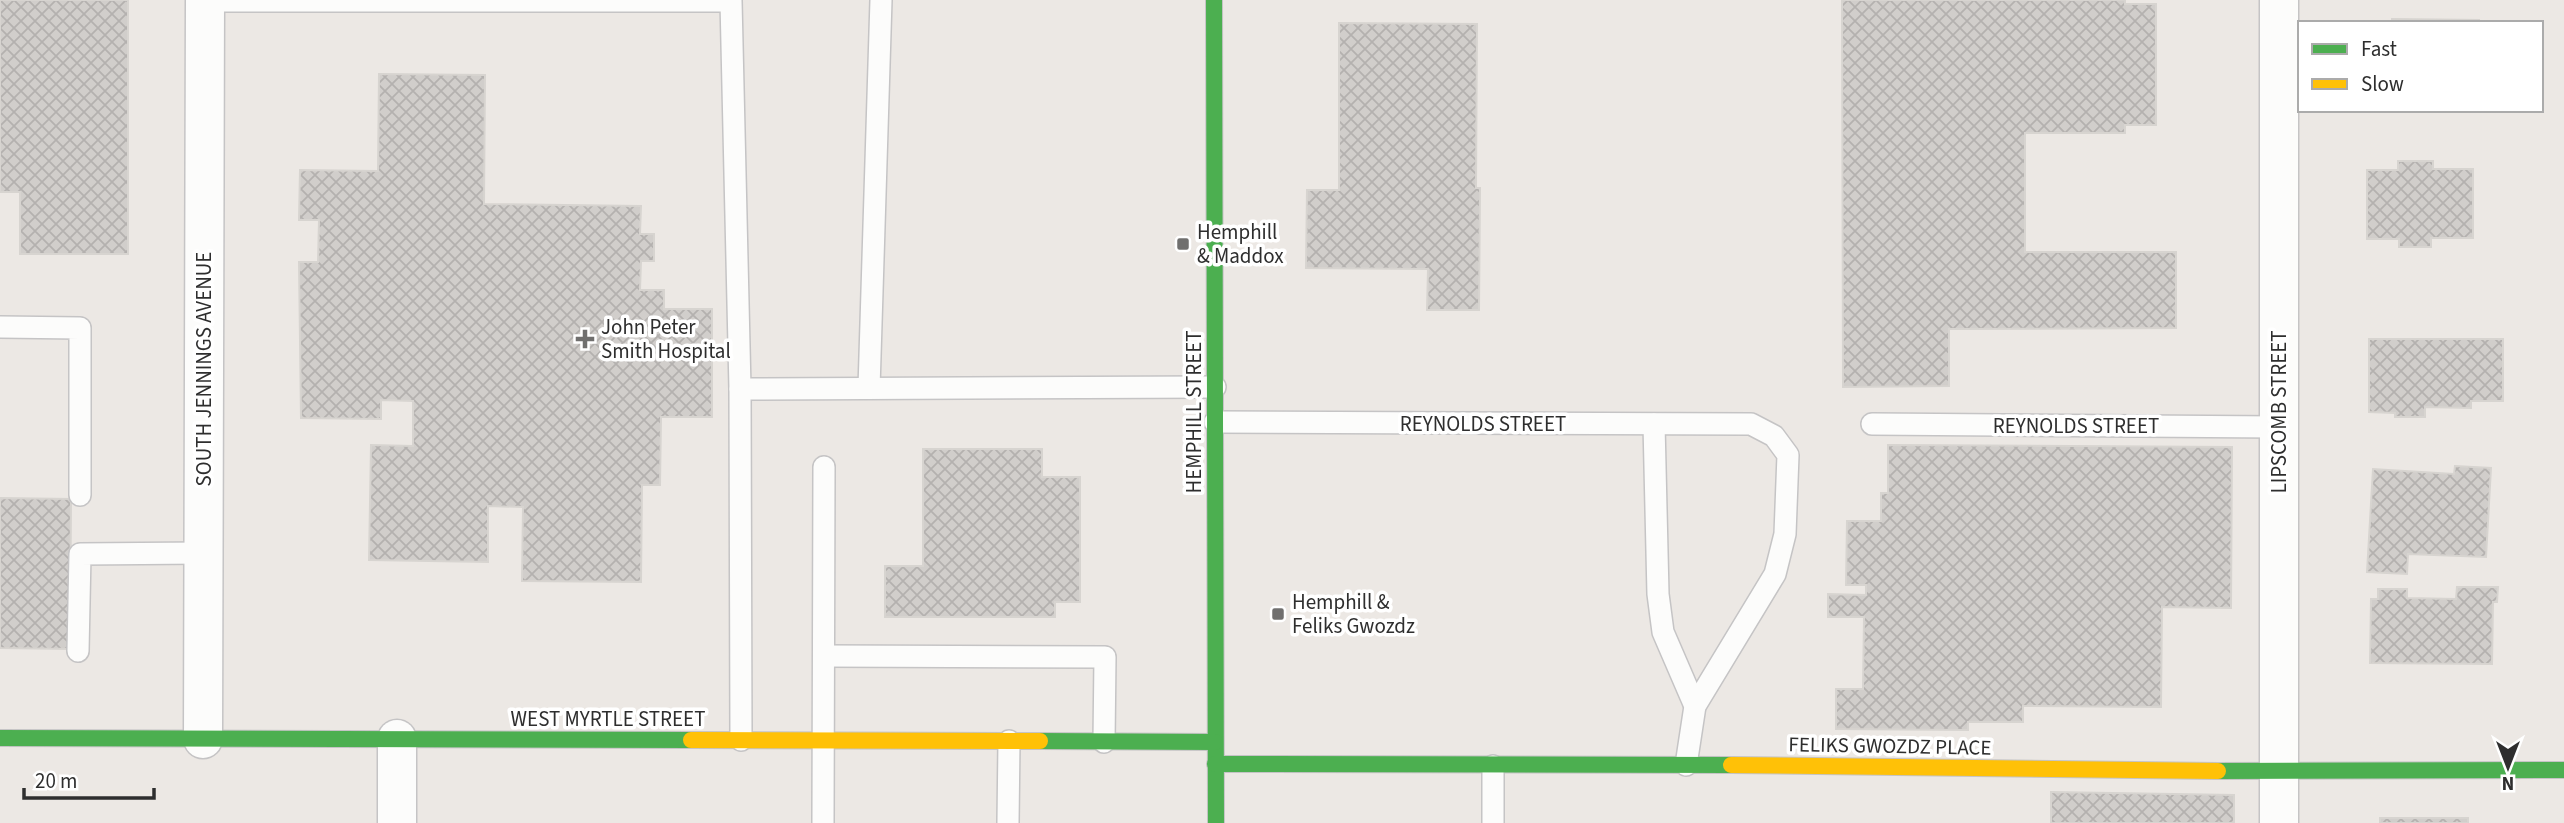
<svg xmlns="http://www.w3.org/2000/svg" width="2564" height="823" font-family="'Source Sans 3',sans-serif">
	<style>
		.building { fill: url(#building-cross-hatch); stroke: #d7d4d0; stroke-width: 2 }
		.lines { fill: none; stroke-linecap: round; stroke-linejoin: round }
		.lane-casing { stroke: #c5c4c5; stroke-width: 24 }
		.street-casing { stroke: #c5c4c5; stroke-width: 41 }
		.fast-casing { stroke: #c5c4c5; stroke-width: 18 }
		.slow-casing { stroke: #c5c4c5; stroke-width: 18 }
		.lane { stroke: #fcfcfb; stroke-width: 21 }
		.street { stroke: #fcfcfb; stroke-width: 38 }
		.fast { stroke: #4caf50; stroke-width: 16 }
		.slow { stroke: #ffc107; stroke-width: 16 }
		.poi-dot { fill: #706f6e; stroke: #fff; stroke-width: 2.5 }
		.labels { text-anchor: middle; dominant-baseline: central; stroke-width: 7; stroke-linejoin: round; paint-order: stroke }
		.poi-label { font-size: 21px; fill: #2e2e2e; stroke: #fff; text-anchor: start }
		.street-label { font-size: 21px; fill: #2e2e2e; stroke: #fff }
	</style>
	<defs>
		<pattern id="building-cross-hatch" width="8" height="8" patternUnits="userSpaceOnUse" patternTransform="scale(1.75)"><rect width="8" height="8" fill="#d1cecb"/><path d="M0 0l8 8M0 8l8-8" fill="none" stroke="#b4b1af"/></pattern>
	</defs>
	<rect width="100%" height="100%" fill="#ece8e4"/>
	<g class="building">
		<path d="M0 0H128V254H20V192H0Z"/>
		<path d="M1842 0H2125V4H2156V125H2125V133H2025V252H2176V328L1949 329V386L1843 387Z"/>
		<path d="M2392 19 2479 20V23H2392Z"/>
		<path d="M1339 23 1477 24 1476 188H1480L1479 310H1427L1428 269 1306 268 1307 190H1339Z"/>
		<path d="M379 74 485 75 484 204 641 206 640 234H654V261H641L640 290H664V309H712V417H661L660 485H642L641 582 522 581 523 507 488 506V562L369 560 371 445 413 446V401L381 400V419L301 418 299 262H318L319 220H299L300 170 378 171Z"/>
		<path d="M2398 161H2433V169H2473V238H2431V247H2399V239H2367V170H2398Z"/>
		<path d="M2369 339H2503V401H2471V408L2425 407V417H2395V413L2369 412Z"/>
		<path d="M1888 445 2232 447 2231 608 2162 607 2161 707 2023 706V722H1968V730L1836 729V689H1863L1864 617H1828V594L1866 595V585H1846L1847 521H1881V493H1888Z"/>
		<path d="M923 449H1042V477H1080V602H1055V617H885V566H923Z"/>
		<path d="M2455 466 2491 468 2486 557 2408 554 2407 574 2367 572 2373 469 2454 474Z"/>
		<path d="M0 498 71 499 70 649 0 648Z"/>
		<path d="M2457 587H2498L2497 602H2493L2492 664 2370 663 2371 599H2378V589H2407V598L2456 599Z"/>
		<path d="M2051 792 2234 795V823H2051Z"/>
		<rect x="2380" y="818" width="88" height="5"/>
	</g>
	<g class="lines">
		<defs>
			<g id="lane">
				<path d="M205 1H731L740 389 1215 387"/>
				<path d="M0 327 80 328V495"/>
				<path d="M869 388 881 0"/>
				<path d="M740 389 741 740"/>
				<path d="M1215 422 1751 424 1774 436 1788 455 1785 534 1775 574 1695 706 1686 765"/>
				<path d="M1654 424 1658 594 1663 632 1695 706"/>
				<path d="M1872 424 2279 427"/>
				<path d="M78 651 80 554 203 553"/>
				<path d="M824 656 1105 657 1104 742"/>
				<path d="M1493 766V823"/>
				<path d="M823 823 824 467"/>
				<path d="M1008 823 1009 741"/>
			</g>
			<g id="street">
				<path d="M2279 0V823"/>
				<path d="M203 739 205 0"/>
				<path d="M397 739V823"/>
			</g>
			<g id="fast">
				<path d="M1214 0 1216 823"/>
				<path d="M0 738 691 740"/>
				<path d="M1040 741 1215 742"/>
				<path d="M1215 764 1731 765"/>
				<path d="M2218 771 2564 770"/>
			</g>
			<g id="slow">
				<path d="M691 740 1040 741"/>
				<path d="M1731 765 2218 771"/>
			</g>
		</defs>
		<use href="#lane" class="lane-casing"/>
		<use href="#street" class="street-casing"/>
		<use href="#fast" class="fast-casing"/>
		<use href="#slow" class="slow-casing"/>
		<use href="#lane" class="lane"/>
		<use href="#street" class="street"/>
		<use href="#fast" class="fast"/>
		<use href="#slow" class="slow"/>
	</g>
	<g class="poi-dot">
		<rect x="1176" y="237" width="14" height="14" rx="3.5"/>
		<path d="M581.5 328.5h7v7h7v7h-7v7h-7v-7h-7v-7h7z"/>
		<rect x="1271" y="607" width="14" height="14" rx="3.5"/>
	</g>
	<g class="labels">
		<g class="poi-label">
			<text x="1197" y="232">Hemphill<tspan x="1197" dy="24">&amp; Maddox</tspan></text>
			<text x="601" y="327">John Peter<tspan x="601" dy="24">Smith Hospital</tspan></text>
			<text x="1292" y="602">Hemphill &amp;<tspan x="1292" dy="24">Feliks Gwozdz</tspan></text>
		</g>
		<g class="street-label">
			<text transform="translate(204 369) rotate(-90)">SOUTH JENNINGS AVENUE</text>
			<text transform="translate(1194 412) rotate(-90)">HEMPHILL STREET</text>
			<text transform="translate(2279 412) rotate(-90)">LIPSCOMB STREET</text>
			<text x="1483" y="424">REYNOLDS STREET</text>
			<text x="2076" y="426">REYNOLDS STREET</text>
			<text x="608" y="719">WEST MYRTLE STREET</text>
			<text transform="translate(1890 746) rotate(1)">FELIKS GWOZDZ PLACE</text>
		</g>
	</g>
	<rect x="2298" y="21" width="245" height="91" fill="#ffffff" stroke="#ababab" stroke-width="2"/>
	<rect x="2312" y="44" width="35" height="10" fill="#4caf50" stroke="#ababab" stroke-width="2"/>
	<text x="2361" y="56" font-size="21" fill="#2e2e2e">Fast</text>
	<rect x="2312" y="79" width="35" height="10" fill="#ffc107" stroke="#ababab" stroke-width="2"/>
	<text x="2361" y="91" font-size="21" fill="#2e2e2e">Slow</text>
	<g transform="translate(2508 767) rotate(180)" stroke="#ffffff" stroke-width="5" paint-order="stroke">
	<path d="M0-5L12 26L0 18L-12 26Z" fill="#2e2e2e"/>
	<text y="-10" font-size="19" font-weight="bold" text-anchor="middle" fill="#2e2e2e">N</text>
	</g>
	<path d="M24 788v10h130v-10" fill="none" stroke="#2e2e2e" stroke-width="3.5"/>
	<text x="35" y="788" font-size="21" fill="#2e2e2e" stroke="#ffffff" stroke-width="5" paint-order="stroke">20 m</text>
</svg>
